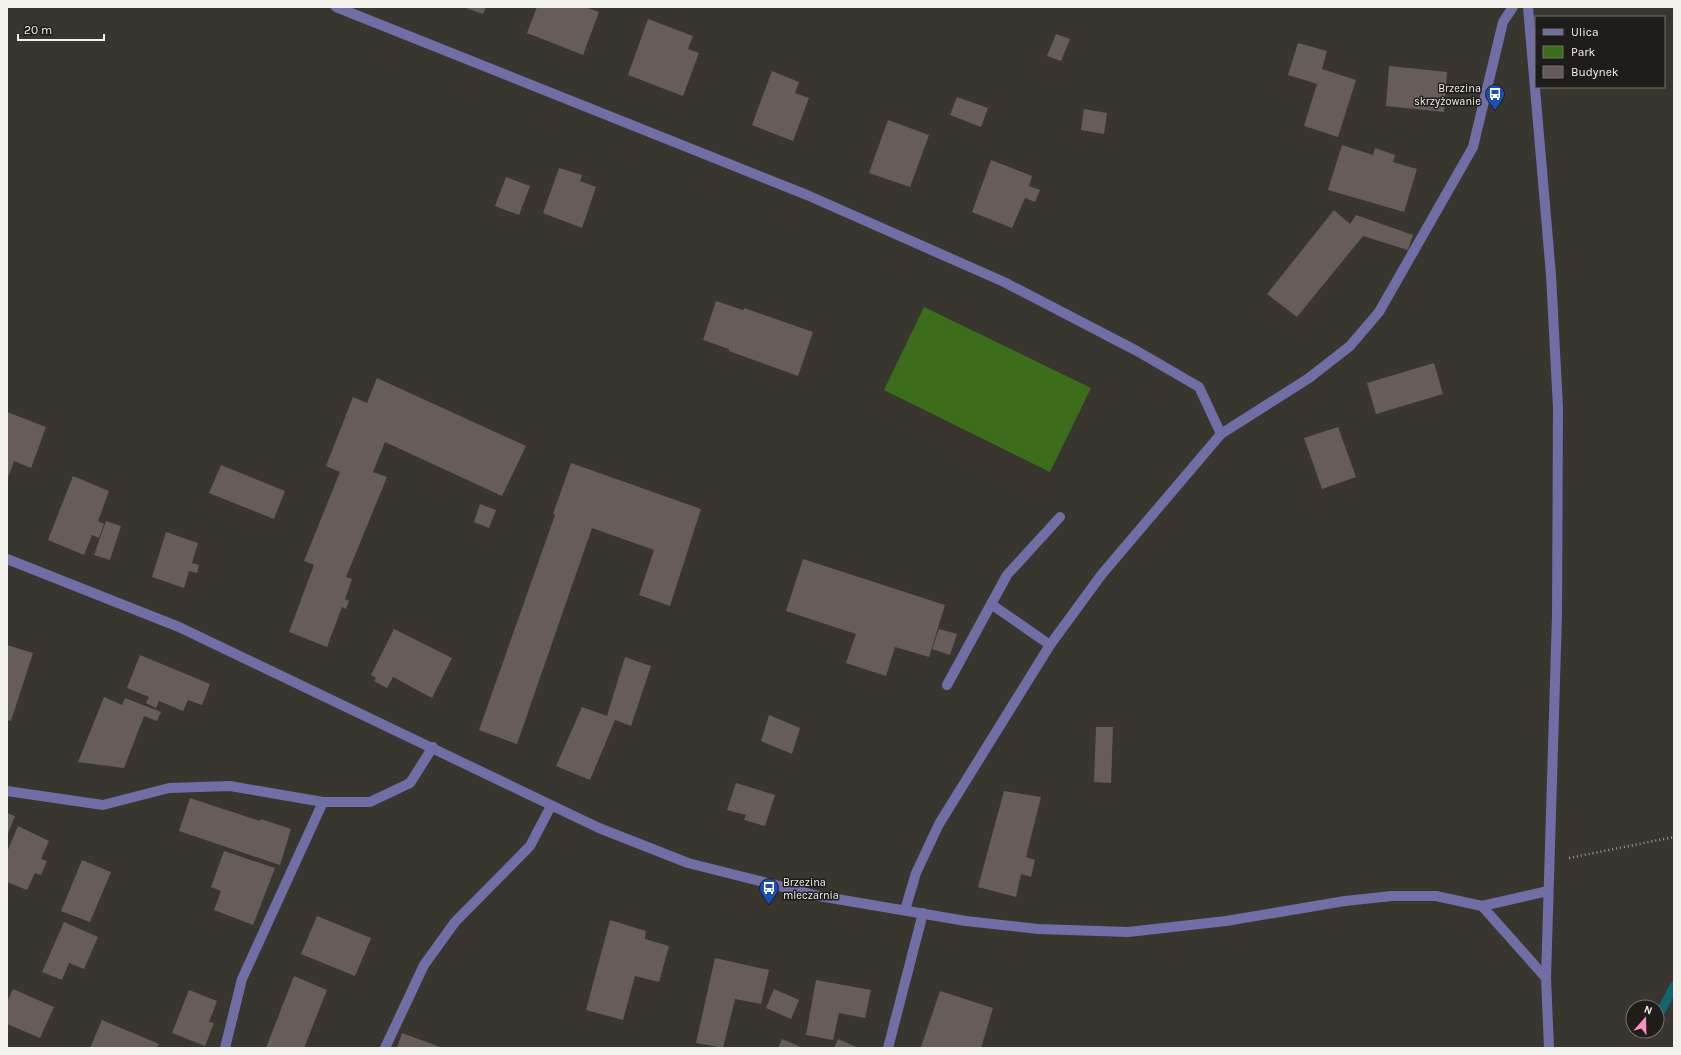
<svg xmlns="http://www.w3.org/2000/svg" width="1681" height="1055" font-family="Karla,sans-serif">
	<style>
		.green { fill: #3c6d1a }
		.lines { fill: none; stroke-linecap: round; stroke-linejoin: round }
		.stream { stroke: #116470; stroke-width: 9 }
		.building { fill: #665d5a }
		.path { stroke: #9e9b96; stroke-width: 2.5; stroke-dasharray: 1 3; stroke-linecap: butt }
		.service { stroke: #706ea5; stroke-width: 10 }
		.minor { stroke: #706ea5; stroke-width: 10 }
		.labels { text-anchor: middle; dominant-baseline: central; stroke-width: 3; stroke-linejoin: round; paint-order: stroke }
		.poi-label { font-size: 11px; fill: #f3f1ec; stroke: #1f1d1a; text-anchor: end }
	</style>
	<rect width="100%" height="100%" fill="#39352f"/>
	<path class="green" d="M924 307 1091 388 1050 472 884 390Z"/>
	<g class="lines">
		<path class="stream" d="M1657 1019 1674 986"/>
	</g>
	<g class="building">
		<path d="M463 7H486L483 14Z"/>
		<path d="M537 7H585L599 12 583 55 527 33Z"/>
		<path d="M648 19 693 36 688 49 699 53 683 96 628 75Z"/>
		<path d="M1056 34 1070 39 1061 61 1047 56Z"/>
		<path d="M1298 43 1327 51 1322 69 1356 80 1338 137 1304 126 1317 84 1288 75Z"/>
		<path d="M1389 66 1447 72 1444 112 1386 106Z"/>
		<path d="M772 71 799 82 795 93 809 98 793 141 752 125Z"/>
		<path d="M957 97 988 108 981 127 950 115Z"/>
		<path d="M1084 109 1107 113 1104 134 1081 130Z"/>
		<path d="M888 120 929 135 910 187 869 173Z"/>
		<path d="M1342 145 1373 155 1375 148 1395 155 1393 162 1417 169 1404 212 1328 190Z"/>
		<path d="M991 160 1032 176 1029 186 1040 190 1035 202 1025 198 1012 228 972 212Z"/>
		<path d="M559 168 582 175 580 181 596 187 582 228 543 213Z"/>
		<path d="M506 177 530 186 519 215 495 206Z"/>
		<path d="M1334 210 1350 224 1356 215 1413 235 1408 250 1363 236 1297 317 1267 294Z"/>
		<path d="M716 301 743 310 744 308 813 332 798 376 729 351V349L703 340Z"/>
		<path d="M1434 363 1443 394 1376 414 1367 383Z"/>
		<path d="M377 378 526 446 502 496 385 442 373 472 387 477 346 577 352 579 345 599 349 601 346 609 342 607 327 647 289 632 314 565 304 561 340 472 326 466 353 397 367 403Z"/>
		<path d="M7 412 46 427 31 468 14 461 7 480Z"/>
		<path d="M1338 427 1356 477 1322 489 1304 438Z"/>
		<path d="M571 463 701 509 670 606 639 595 654 550 592 528 517 744 479 730 555 515 553 514Z"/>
		<path d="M221 465 285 491 274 519 209 493Z"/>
		<path d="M73 476 109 491 98 521 104 524 99 538 92 535 84 555 48 540Z"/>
		<path d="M480 504 496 510 489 528 474 522Z"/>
		<path d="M106 521 121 526 110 560 94 555Z"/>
		<path d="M166 532 198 543 192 563 199 565 197 573 189 571 184 588 152 577Z"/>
		<path d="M803 559 945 605 929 657 895 647 886 676 846 663 856 634 786 611Z"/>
		<path d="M394 629 452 658 432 698 393 677 387 688 374 681 376 678 371 675Z"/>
		<path d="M939 629 957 634 950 655 932 649Z"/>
		<path d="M7 645 33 653 11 721 7 720Z"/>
		<path d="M140 655 210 684 202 705 188 700 183 711 159 701 156 708 146 703 149 697 127 688Z"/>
		<path d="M625 657 651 666 631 726 615 720 590 780 556 766 582 707 607 716Z"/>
		<path d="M104 697 122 705 125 698 161 712 157 721 144 716 124 768 78 762Z"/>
		<path d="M769 715 800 728 792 754 761 741Z"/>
		<path d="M1096 727H1113L1111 783 1094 782Z"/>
		<path d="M736 783 775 795 765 826 744 820 746 815 727 810Z"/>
		<path d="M1004 791 1041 797 1026 857 1035 860 1031 877 1021 874 1016 897 978 887Z"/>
		<path d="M190 798 260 821 261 819 291 829 280 865 179 831Z"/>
		<path d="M7 813 15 816 7 836Z"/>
		<path d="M18 826 49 841 41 859 47 861 41 875 35 873 27 890 7 882V852Z"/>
		<path d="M224 851 275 868 253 925 214 910 221 891 211 887Z"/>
		<path d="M82 860 111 872 90 922 61 911Z"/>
		<path d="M317 916 371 938 355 976 301 954Z"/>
		<path d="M610 920 646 931 645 939 669 946 659 982 635 976 623 1020 586 1010Z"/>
		<path d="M64 922 98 937 84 969 69 963 62 980 42 972Z"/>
		<path d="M715 958 769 970 761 1004 735 999 723 1048 696 1043Z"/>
		<path d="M294 976 327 990 304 1048H266Z"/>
		<path d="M816 980 871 990 865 1018 839 1013 833 1040 806 1035Z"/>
		<path d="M13 989 54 1007 40 1038 7 1024V1002Z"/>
		<path d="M774 989 799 1000 791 1019 766 1008Z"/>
		<path d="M189 990 217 1001 209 1022 214 1023 205 1046 172 1033Z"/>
		<path d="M940 991 993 1008 981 1048 921 1047Z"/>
		<path d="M102 1020 159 1044 157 1048H90Z"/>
		<path d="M402 1033 443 1048H397Z"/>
		<path d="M782 1039 801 1047 800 1048H778Z"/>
		<path d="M838 1039 859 1048H834Z"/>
	</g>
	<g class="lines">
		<path class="path" d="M1569 858 1674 837"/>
		<g class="service">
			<path d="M991 604 1050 645"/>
			<path d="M947 685 1007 575 1060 517"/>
			<path d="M225 1048 242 979 323 802"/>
			<path d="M385 1048 424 965 455 922 530 846 551 806"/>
		</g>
		<g class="minor">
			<path d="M336 7 807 195 1004 282 1137 351 1199 387 1221 434"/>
			<path d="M1528 7 1551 275 1558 408 1557 615 1546 978 1549 1048"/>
			<path d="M7 559 179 627 599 828 688 863 819 896 966 921 1038 929 1128 932 1226 921 1345 901 1392 896H1436L1482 906 1548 891"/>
			<path d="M7 791 103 805 169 788 230 786 323 802H370L410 783 433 747"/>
			<path d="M1482 906 1546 978"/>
			<path d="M905 910 916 873 939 824 1050 645 1102 574 1221 434 1309 378 1350 346 1379 312 1473 147 1503 22 1513 7"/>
			<path d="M888 1048 923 913"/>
		</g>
	</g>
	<defs>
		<symbol id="bus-pin" viewBox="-11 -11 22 30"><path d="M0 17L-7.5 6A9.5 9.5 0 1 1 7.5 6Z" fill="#1a4fb4" stroke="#1f1d1a"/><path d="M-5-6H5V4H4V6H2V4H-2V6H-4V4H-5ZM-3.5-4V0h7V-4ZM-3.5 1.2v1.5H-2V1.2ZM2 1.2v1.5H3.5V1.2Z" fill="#fff"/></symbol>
	</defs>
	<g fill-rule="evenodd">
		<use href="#bus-pin" x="1484" y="83" width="22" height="30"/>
		<use href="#bus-pin" x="758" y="877" width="22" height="30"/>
	</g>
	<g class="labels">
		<g class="poi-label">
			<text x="1481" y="88">Brzezina<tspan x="1481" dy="13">skrzyżowanie</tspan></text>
			<text x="783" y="882" text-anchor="start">Brzezina<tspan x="783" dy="13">mleczarnia</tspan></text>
		</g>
	</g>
	<rect width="1681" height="1055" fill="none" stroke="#f3f1ec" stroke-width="16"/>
	<rect x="1535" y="16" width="130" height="72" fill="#1f1d1a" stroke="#74726e"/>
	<rect x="1543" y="29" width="20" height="6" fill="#706ea5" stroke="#74726e"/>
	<text x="1571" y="36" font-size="12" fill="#f3f1ec">Ulica</text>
	<rect x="1543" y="46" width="20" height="12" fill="#3c6d1a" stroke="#74726e"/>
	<text x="1571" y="56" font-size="12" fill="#f3f1ec">Park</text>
	<rect x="1543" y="66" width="20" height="12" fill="#665d5a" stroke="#74726e"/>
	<text x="1571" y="76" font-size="12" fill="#f3f1ec">Budynek</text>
	<g transform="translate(1645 1019) rotate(20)"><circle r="19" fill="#1f1d1a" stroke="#74726e"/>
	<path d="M0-3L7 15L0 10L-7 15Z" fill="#fc8fc2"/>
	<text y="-6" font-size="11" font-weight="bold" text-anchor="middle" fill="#f3f1ec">N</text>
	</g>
	<path d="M18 34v6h86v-6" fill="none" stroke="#f3f1ec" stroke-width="2"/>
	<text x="24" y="34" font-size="12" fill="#f3f1ec" stroke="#1f1d1a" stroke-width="3" paint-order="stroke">20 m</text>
</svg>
